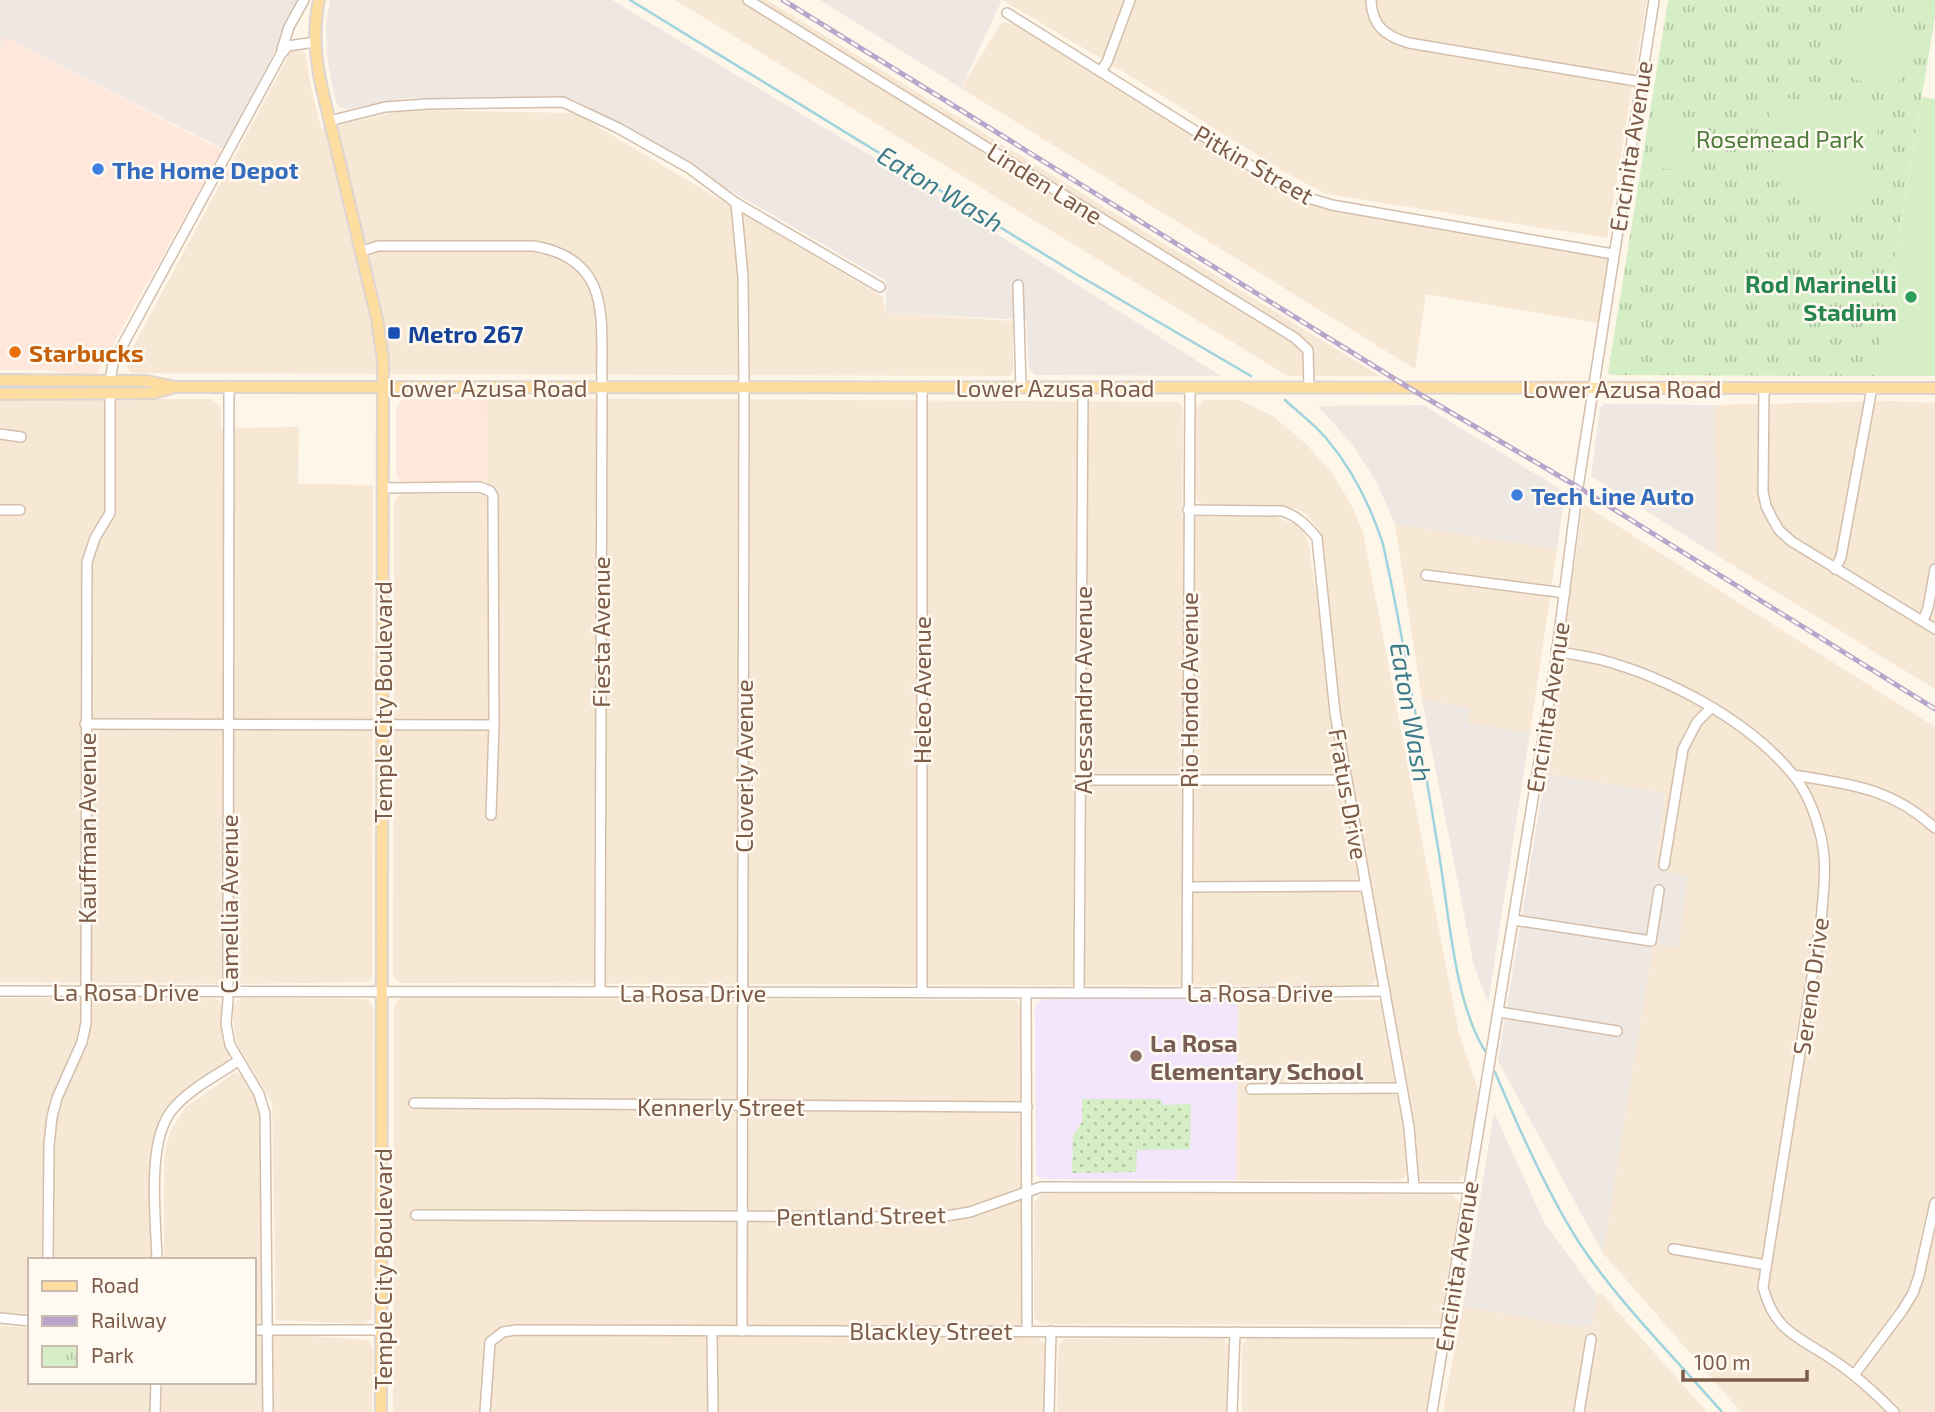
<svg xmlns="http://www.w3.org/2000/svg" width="1935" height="1412" font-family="'Exo 2',sans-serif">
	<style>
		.residential { fill: #f7e8d6 }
		.commercial { fill: #ffe7dc }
		.industrial { fill: #efe8e2 }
		.education { fill: #f3e5fb }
		.grass { fill: url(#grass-dots) }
		.park { fill: url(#park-tufts) }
		.pitch { fill: #d5eec5 }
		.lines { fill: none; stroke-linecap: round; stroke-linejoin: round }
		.stream { stroke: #9fd3dd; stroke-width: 2.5 }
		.minor-casing { stroke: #d3beac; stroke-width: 12 }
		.major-casing { stroke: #ddd5d0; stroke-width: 14 }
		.minor { stroke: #fff; stroke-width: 9 }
		.major { stroke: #ffdc9f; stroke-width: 10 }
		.rail-casing { stroke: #b9a4cb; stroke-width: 5 }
		.rail { stroke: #fffaf1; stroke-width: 2.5; stroke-dasharray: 8; stroke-linecap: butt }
		.shop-dot { fill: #3f7fe0; stroke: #fffaf1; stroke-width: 2.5 }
		.leisure-dot { fill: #2e9e5b; stroke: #fffaf1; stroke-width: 2.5 }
		.transit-dot { fill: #1a4fb4; stroke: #fffaf1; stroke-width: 2.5 }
		.food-dot { fill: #e8710a; stroke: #fffaf1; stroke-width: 2.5 }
		.education-dot { fill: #8d6e63; stroke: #fffaf1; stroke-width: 2.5 }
		.labels { text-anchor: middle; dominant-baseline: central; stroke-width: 5; stroke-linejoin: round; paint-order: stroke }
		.park-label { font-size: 24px; fill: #4f7c3c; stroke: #fffaf1 }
		.street-label { font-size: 24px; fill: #7c5c49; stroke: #fffaf1 }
		.shop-label { font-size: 24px; font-weight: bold; fill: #366cbe; stroke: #fffaf1; text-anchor: start }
		.leisure-label { font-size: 24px; font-weight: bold; fill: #27864d; stroke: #fffaf1; text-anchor: end }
		.transit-label { font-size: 24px; font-weight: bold; fill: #164399; stroke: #fffaf1; text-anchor: start }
		.food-label { font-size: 24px; font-weight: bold; fill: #c56008; stroke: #fffaf1; text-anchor: start }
		.education-label { font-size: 24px; font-weight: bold; fill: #785e54; stroke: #fffaf1; text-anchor: start }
		.water-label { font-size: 26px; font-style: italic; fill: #3d7c8a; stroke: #fffaf1 }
	</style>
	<defs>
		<pattern id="grass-dots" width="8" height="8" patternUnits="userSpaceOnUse" patternTransform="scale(1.75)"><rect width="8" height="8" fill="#d5eec5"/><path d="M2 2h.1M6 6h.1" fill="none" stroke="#b2c4a2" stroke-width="1.8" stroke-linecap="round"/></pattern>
		<pattern id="park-tufts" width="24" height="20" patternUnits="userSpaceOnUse" patternTransform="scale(1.75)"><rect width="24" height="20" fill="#d5eec5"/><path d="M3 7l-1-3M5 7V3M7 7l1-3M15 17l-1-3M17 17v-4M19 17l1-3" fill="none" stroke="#b2c4a2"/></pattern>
	</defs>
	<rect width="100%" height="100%" fill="#fef6e9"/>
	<g class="residential">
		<path d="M675 0H767L1380 376H1288Z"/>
		<path d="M1002 0H1647L1607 238 1326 194 1288 174 1117 68Z"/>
		<path d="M1002 22 1025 26 1300 195 1613 254 1603 324 1426 294 1415 369 961 88Z"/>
		<path d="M298 48 306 54 309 78 321 129 390 113 416 110 575 113 883 297 886 313 1013 321V373L1010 376 131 373 128 369 126 360 290 53Z"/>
		<path d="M486 398 1179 402 1183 409 1182 516 1275 517 1300 526 1308 541 1377 976 1375 981 1369 986 400 983 393 976 394 504 398 496 403 494H478L487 480Z"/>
		<path d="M0 399H211L221 407V428L299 427 298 484 373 485 372 976 369 982 242 984 0 982Z"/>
		<path d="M1203 400H1239L1273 416 1306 444 1332 473 1351 504 1363 532 1459 1034 1479 1092 1465 1174 1458 1181 1421 1180 1419 1178 1415 1127 1338 704 1323 546 1319 530 1306 514 1294 508 1203 504 1198 502 1195 497 1196 408Z"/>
		<path d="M1892 401 1935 403V689L1716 555 1714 405Z"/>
		<path d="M1583 504 1935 727V1412H1741L1603 1253 1653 944 1655 868 1665 793 1545 774Z"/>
		<path d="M1395 524 1557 549 1530 733 1467 723 1470 708 1422 700Z"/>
		<path d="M0 998H212L219 1000 223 1006 222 1027 230 1054 227 1064 162 1122 153 1260H30V1314L0 1313Z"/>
		<path d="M241 998 364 999 369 1001 373 1007 372 1314 371 1319 364 1324 276 1320 272 1103 237 1044 234 1027 233 1007 235 1003Z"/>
		<path d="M401 998 1017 1000 1021 1009 1022 1338H1038L1046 1346V1412H393L394 1008 398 1000Z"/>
		<path d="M1238 999 1380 1000 1404 1134 1407 1172 1404 1178 1400 1180H1236Z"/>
		<path d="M234 1073 242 1075 258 1096 265 1137 262 1324H254V1260H164V1167L165 1150 171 1130 186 1107Z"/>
		<path d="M1063 1193 1452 1194 1460 1203 1441 1325 1042 1324 1034 1318V1202L1042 1194Z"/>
		<path d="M1601 1293 1707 1412H1443L1463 1306 1579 1327 1592 1325 1597 1295Z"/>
		<path d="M0 1325 30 1328V1382H151L150 1412H0Z"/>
		<path d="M254 1332 368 1340 373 1349 372 1412H161L163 1382H254Z"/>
		<path d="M1222 1338 1229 1346V1412H1057L1058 1347 1064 1339Z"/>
		<path d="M1248 1338 1439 1339 1426 1412H1242V1344Z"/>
	</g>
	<g class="commercial">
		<path d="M5 37 222 150 97 373 74 374 47 370H0V46Z"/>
		<path d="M486 398 487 480 477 483 400 481 396 474V409L401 401 405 399Z"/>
	</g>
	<g class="industrial">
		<path d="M0 0H302L223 149 5 37 0 46Z"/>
		<path d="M330 0H612L928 190 1221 376 1035 375 1029 368 1026 320 886 313V281L572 98H407L348 109 339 107 335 99 327 57 326 24Z"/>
		<path d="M820 0H1002L961 88Z"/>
		<path d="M1604 404 1714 405 1716 555 1591 476 1600 408Z"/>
		<path d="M1423 405 1565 492 1557 549 1395 524 1376 481 1352 444 1318 406Z"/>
		<path d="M1422 700 1470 708 1468 723 1530 733 1488 1003 1474 965Z"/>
		<path d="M1545 774 1665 793 1655 868 1688 876 1678 947 1653 944 1603 1253 1498 1061Z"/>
		<path d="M1494 1112 1544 1222 1597 1295 1592 1325 1578 1327 1463 1306Z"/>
	</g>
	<path class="education" d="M1091 998 1238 999 1236 1180 1043 1179 1036 1175 1035 1006 1043 999Z"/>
	<path class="grass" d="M1082 1099H1160L1163 1105 1191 1104 1190 1149 1137 1150 1136 1172 1072 1173 1073 1135 1082 1122Z"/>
	<path class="park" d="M1668 0H1935V17L1875 376 1612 375 1608 373Z"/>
	<g class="pitch">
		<path d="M1870 18 1909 29 1903 78 1887 90 1844 75C1841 42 1842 37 1870 18Z"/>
		<path d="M1771 96 1874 109 1880 116 1867 204C1855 212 1845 210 1830 209 1822 208 1811 206 1803 203 1786 195 1771 148 1769 130 1768 119 1770 107 1771 96Z"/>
		<path d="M1922 97 1935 99V376H1875Z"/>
		<path d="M1663 119 1695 124 1692 139 1661 134Z"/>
		<path d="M1660 135 1692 140 1690 156 1658 151Z"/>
		<path d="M1657 152 1689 157 1687 172 1655 167Z"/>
	</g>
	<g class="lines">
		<g class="stream">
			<path d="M630 0 1078 275 1251 376"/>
			<path d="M1285 400C1298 412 1314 424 1326 438 1353 470 1370 504 1383 544 1405 646 1422 751 1439 854 1449 913 1454 1001 1485 1051"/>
			<path d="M1495 1072C1518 1127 1548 1195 1580 1244 1620 1304 1675 1358 1722 1412"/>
		</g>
		<defs>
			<g id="minor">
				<path d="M748 0 1295 338 1308 350 1309 387"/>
				<path d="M1371 0C1372 26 1385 36 1409 43L1642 82"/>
				<path d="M1007 13 1275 181 1305 197 1332 205 1613 254"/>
				<path d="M282 49 289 27 304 0"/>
				<path d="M1101 71 1107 62 1130 0"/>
				<path d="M329 121 385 107 427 104 563 102 618 128 689 168 736 203 880 287"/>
				<path d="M736 203 743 277 744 387 742 1331"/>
				<path d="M362 251 378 246H534C615 260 600 323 602 386L600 992"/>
				<path d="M1018 285 1021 387"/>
				<path d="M110 381 113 363 281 54 288 46 315 42"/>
				<path d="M229 386 228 1000 226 1024 230 1045 259 1094 265 1114 268 1412"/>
				<path d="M922 387V992"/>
				<path d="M1764 388 1763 492 1766 506 1772 518 1779 530 1791 541 1935 629"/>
				<path d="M0 434 21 437"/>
				<path d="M383 488 480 487 490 491 493 496 494 725 491 815"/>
				<path d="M0 510H20"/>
				<path d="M1188 510 1282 511C1298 516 1306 525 1317 538L1335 713 1409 1127 1414 1187"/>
				<path d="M1835 569 1841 557 1872 388"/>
				<path d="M1426 575 1565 593"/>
				<path d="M1923 621 1928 608 1935 569"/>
				<path d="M1556 651C1570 654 1584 656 1598 659 1667 677 1749 720 1794 776 1806 791 1814 811 1819 829 1828 859 1824 889 1821 920L1763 1287C1775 1334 1801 1337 1836 1362 1857 1376 1876 1394 1894 1412"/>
				<path d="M85 724 494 725"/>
				<path d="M1794 775C1851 785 1890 787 1935 828"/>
				<path d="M1081 780H1346"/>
				<path d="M1664 865 1683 749 1697 722 1711 708"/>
				<path d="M1188 887 1365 886"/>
				<path d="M1514 920 1651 941 1659 890"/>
				<path d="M0 991 1224 993 1385 991"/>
				<path d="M1187 992 1190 387"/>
				<path d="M1026 993 1027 1330"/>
				<path d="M1079 993 1083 387"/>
				<path d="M1499 1012 1617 1031"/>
				<path d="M1251 1089 1402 1088"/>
				<path d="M414 1103 1027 1107"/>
				<path d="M416 1215 940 1217 970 1212 1041 1187 1469 1188"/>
				<path d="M1673 1249 1766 1265"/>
				<path d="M48 1260 49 1145 52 1117 57 1098 82 1042 86 1023 87 562 95 538 110 513V394"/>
				<path d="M157 1260C156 1219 146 1142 172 1110 189 1089 216 1076 238 1061"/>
				<path d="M0 1318 30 1321"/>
				<path d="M254 1330H383"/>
				<path d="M712 1331 713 1412"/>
				<path d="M1854 1375 1902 1311 1913 1293 1919 1276 1935 1203"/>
				<path d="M155 1412 156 1382"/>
				<path d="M485 1412 490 1342 503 1332 516 1330 1445 1333"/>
				<path d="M1049 1412 1051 1331"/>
				<path d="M1232 1412 1235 1332"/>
				<path d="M1432 1412 1555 665 1578 487 1654 0"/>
				<path d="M1579 1412 1591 1339"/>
			</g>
			<g id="major">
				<path d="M319 0C313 28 315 53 320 80L377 319 383 360 381 1412"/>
				<path d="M0 380 146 381 175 387 1935 388"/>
				<path d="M0 394 154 393 171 388"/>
			</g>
		</defs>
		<use href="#minor" class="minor-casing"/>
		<use href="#major" class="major-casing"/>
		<use href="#minor" class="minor"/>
		<use href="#major" class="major"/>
		<defs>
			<path id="rail" d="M783 0 1411 389 1578 487 1935 709"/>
		</defs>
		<use href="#rail" class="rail-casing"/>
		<use href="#rail" class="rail"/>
	</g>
	<g class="shop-dot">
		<circle cx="98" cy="169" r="7"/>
		<circle cx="1517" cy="495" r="7"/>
	</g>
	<circle class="leisure-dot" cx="1911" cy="297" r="7"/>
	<rect class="transit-dot" x="387" y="326" width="14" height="14" rx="3.5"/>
	<circle class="food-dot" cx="15" cy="352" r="7"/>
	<circle class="education-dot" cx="1136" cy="1056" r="7"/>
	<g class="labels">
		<g class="park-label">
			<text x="1780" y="138">Rosemead Park</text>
		</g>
		<g class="street-label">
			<text transform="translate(1630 146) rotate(-81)">Encinita Avenue</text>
			<text transform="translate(1254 164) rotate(30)">Pitkin Street</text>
			<text transform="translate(1045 183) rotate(32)">Linden Lane</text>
			<text x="488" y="387">Lower Azusa Road</text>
			<text x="1055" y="387">Lower Azusa Road</text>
			<text x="1622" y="388">Lower Azusa Road</text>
			<text transform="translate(600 632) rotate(-90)">Fiesta Avenue</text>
			<text transform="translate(921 690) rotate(-90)">Heleo Avenue</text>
			<text transform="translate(1082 690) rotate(-90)">Alessandro Avenue</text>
			<text transform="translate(1188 690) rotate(-90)">Rio Hondo Avenue</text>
			<text transform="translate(382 702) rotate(-90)">Temple City Boulevard</text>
			<text transform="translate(1547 707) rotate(-81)">Encinita Avenue</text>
			<text transform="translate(743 766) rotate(-90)">Cloverly Avenue</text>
			<text transform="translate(1349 794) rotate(80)">Fratus Drive</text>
			<text transform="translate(86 828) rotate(-90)">Kauffman Avenue</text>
			<text transform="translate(228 904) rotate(-90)">Camellia Avenue</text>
			<text transform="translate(1810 986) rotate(-82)">Sereno Drive</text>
			<text x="126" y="991">La Rosa Drive</text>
			<text x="693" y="992">La Rosa Drive</text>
			<text x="1260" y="992">La Rosa Drive</text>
			<text x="721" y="1106">Kennerly Street</text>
			<text transform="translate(861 1215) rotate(-1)">Pentland Street</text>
			<text transform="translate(1456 1266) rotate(-81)">Encinita Avenue</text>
			<text transform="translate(382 1269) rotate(-90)">Temple City Boulevard</text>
			<text x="931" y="1330">Blackley Street</text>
		</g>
		<g class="shop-label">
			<text x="112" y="169">The Home Depot</text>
			<text x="1531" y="495">Tech Line Auto</text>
		</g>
		<g class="leisure-label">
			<text x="1897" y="283">Rod Marinelli<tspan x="1897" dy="28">Stadium</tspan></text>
		</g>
		<g class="transit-label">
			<text x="408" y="333">Metro 267</text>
		</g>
		<g class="food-label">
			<text x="29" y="352">Starbucks</text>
		</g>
		<g class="education-label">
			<text x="1150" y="1042">La Rosa<tspan x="1150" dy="28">Elementary School</tspan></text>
		</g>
		<g class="water-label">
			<text transform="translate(941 188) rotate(31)">Eaton Wash</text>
			<text transform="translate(1412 712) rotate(80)">Eaton Wash</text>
		</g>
	</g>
	<rect x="28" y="1258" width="228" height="126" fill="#fffaf1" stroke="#cbbbae" stroke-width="2"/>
	<rect x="42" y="1281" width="35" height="10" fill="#ffdc9f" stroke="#cbbbae" stroke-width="2"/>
	<text x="91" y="1293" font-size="21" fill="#7c5c49">Road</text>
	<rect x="42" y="1316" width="35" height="10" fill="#b9a4cb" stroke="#cbbbae" stroke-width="2"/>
	<text x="91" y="1328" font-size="21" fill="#7c5c49">Railway</text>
	<rect x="42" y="1346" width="35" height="21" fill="url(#park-tufts)" stroke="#cbbbae" stroke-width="2"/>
	<text x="91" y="1363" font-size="21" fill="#7c5c49">Park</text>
	<path d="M1683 1370v10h124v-10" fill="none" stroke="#7c5c49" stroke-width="3.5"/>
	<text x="1694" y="1370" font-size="21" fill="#7c5c49" stroke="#fffaf1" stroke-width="5" paint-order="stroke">100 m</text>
</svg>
